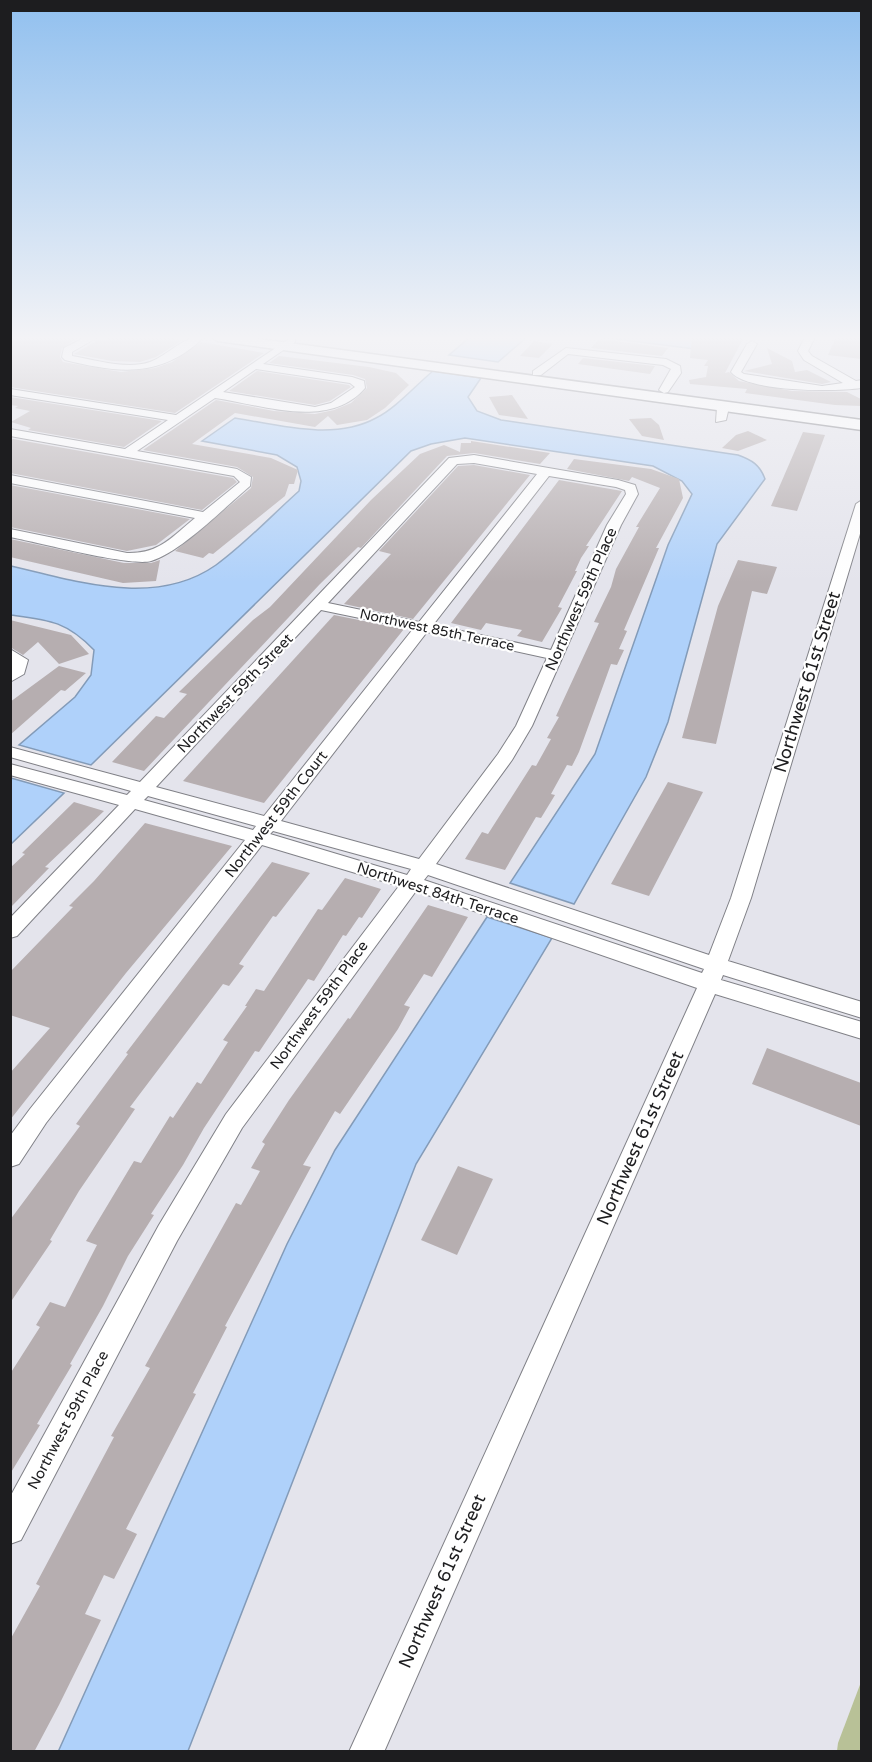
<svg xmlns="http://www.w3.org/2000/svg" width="872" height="1762" font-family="'Varela Round',sans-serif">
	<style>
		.green { fill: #b8c197 }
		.water { fill: #afd1fa; stroke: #839bb8; stroke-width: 1.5 }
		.building { fill: #b6aeb0 }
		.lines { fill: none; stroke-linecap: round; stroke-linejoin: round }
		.minor-casing { stroke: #808187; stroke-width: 2 }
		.secondary-casing { stroke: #808187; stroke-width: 3 }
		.minor { fill: #fff; fill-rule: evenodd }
		.secondary { fill: #fff; fill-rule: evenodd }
		.labels { text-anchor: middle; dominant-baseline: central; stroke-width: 4.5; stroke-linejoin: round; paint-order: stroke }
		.far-street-label { font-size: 14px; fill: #1d1d1f; stroke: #fff }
		.street-label { font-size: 15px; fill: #1d1d1f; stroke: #fff }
		.near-street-label { font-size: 18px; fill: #1d1d1f; stroke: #fff }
	</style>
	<rect width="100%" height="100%" fill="#e4e4ec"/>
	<path class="green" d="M861 1682V1751H837L838 1743Z"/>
	<g class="water">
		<path d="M470 337H527L498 362 449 355Z"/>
		<path d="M600 337H717L708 349 703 350Z"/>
		<path d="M433 371 481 378 468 397 477 411 501 420 738 455C752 460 760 465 765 479L717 544 668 722 646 777 574 904 510 883 595 754 668 545 692 494 682 481 653 466 465 438 431 444 411 451 91 765 19 745 75 697 91 675 94 650C66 621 49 620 11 615V566C76 581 155 608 216 565 245 544 272 515 299 491L301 481 297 467 277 455 202 441 235 418C279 425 334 441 376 418 395 409 416 385 433 371Z"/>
		<path d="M11 778 64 793 11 844 10 778Z"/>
		<path d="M487 917 552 938 416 1164 188 1751 58 1752 287 1244 335 1150Z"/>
	</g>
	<g class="building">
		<path d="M10 337H80L62 348 60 357 63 362 121 372 155 368 172 362 201 342 264 353 175 413 10 387Z"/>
		<path d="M112 337H162L183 340 156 357 140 362 112 361 74 354 98 340 104 341Z"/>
		<path d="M692 337H744L725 373 729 372 739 381 792 391 847 392 861 399V406L835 405 745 393 747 389 690 384 689 380 706 377 708 366H704L708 360 690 358Z"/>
		<path d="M836 337H861V359L828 355Z"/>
		<path d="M599 339 638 344 668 348 662 356 591 348Z"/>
		<path d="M534 341 553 344 539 358 520 356Z"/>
		<path d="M767 348 792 361 795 372 807 370 831 382 822 384 744 371 772 364Z"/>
		<path d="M279 356 369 367 396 373 409 385 385 408 367 420 337 425 328 416 315 427 235 413 192 444 271 458 298 470 294 484H289L285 496 213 554 209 553 203 558 175 551 251 488 253 477 237 467 143 450 216 400 274 411 315 414 334 410 351 403 367 388 365 379 353 375 269 363Z"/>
		<path d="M583 358 655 366 650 374 578 364Z"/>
		<path d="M257 371 349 385 351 387 330 401 315 405 229 391Z"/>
		<path d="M512 395 528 419 499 415 489 397Z"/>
		<path d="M10 397 162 421 124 447 28 430 31 428 11 422 30 411 15 408 18 406 10 405Z"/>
		<path d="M651 418 659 425 664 440 642 436 629 419Z"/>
		<path d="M748 431 767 440 738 451 722 448 736 435Z"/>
		<path d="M803 432 825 435 797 511 771 506Z"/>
		<path d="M13 439 233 478 237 482 202 510 10 473V441Z"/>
		<path d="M471 441 550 453 540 464 474 453 447 456 361 548 358 547 320 584 144 771 112 762 156 716 164 718 187 694 179 692 253 620 270 607 371 500 420 454 444 445 460 452 461 443H471Z"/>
		<path d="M574 459 651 469 679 479 683 498 656 548H659L624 630 627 631 619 649 624 650 617 665 611 664 579 752 572 766 567 765 551 794 555 795 541 818 536 817 505 870 465 859 482 832 488 834 532 765 536 766 551 739 547 738 559 717 556 716 599 623 594 622 611 587 616 569 639 527H636L660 488 632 477 629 481 567 469Z"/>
		<path d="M474 465 530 475 413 619 344 604 391 554 379 551 458 466Z"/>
		<path d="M559 480 622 491 586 546H589L581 558 575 571H577L558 607 562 608 542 642 517 636 522 630 486 623 481 630 451 623Z"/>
		<path d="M10 485 190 519 156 545 127 551 10 527Z"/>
		<path d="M10 539 124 563H151L160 560 156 581 123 583 10 557Z"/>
		<path d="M738 560 777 567 767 594 752 591 716 744 682 738 718 606Z"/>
		<path d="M334 615 404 629 264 803 183 781Z"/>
		<path d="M10 620 71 635 89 654 59 664 38 642 23 655 10 647Z"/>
		<path d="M59 666 86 673 65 691 61 690 10 735V702Z"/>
		<path d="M668 782 703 792 649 896 611 884Z"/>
		<path d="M74 802 104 811 45 867 49 868 10 908V868L25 854 22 853Z"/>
		<path d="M145 823 232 846 126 973 10 1120V1073L50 1028 10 1015V972L73 907 69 906 94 881Z"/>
		<path d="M272 862 310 873 276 917 273 916 239 964 244 966 229 986 223 984 130 1107 135 1109 79 1191 50 1240 52 1241 10 1303V1220L80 1126 76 1124 128 1054 126 1053Z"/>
		<path d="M345 878 381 889 362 918 359 917 346 936 343 935 314 981 308 979 259 1052 255 1051 204 1128 183 1165 151 1214 154 1215 128 1256 103 1306 70 1364 72 1365 37 1424 40 1425 10 1474V1374L40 1327 36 1325 50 1302 65 1307 97 1245 86 1241 134 1161 141 1163 170 1116 173 1118 197 1082 201 1084 228 1042 223 1040 247 1006H245L256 989 264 991 318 909 322 910Z"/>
		<path d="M428 905 468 917 432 977 424 974 404 1005 410 1007 398 1029 340 1114 335 1111 303 1165 311 1167 225 1326 227 1327 193 1393 196 1394 126 1529 137 1534 114 1579 104 1575 85 1614 101 1620 59 1705 34 1752H10V1640L40 1586 36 1584 114 1437 111 1436 150 1368 145 1366 236 1203 241 1205 260 1171 251 1168 265 1144 262 1142 289 1100 348 1018 350 1019Z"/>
		<path d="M767 1048 861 1083V1126L752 1084Z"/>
		<path d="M458 1166 493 1179 457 1255 421 1240Z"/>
	</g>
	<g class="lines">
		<defs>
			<g id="minor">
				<path d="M86 337H98L72 352V356C97 360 126 370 150 362 169 355 184 335 204 337 161 379 118 373 65 360L62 357 64 348Z"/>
				<path d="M292 337 295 338V342L263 364 352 377 364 381 365 388C329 430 263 405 215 398L137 451 237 469 251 477 250 486C225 507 181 552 151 561 131 567 37 542 10 537V529L127 553C159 554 172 537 195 518L10 483V475L203 512 240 482 234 476 10 436V429L125 449 168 420 10 395V389L176 415ZM256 369 350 383 355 387 331 403 315 407 223 392Z"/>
				<path d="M805 337H815L808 351 812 356 856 381 862 380 861 388C836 392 747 392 731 372L747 344 752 341 757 344 741 372 744 374 822 386 843 383 804 360 798 351Z"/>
				<path d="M566 348 666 359 680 366 681 373 668 392 664 393 659 390 671 369 663 365 568 354 541 375H533V371Z"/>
				<path d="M723 404 729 407 726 420 716 422 717 407Z"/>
				<path d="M474 455 618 480 635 485 638 494 621 525 532 726 512 760 436 864 709 955 731 898 856 504 862 500V527L751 898 728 961 862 1002V1018L723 975 721 980 862 1022V1039L715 994 384 1752H349L697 988 416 891 242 1128 177 1241 21 1540 10 1544V1497L159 1225 226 1114 399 886 262 845 46 1123 19 1164 10 1167V1136L30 1109 245 840 135 809 17 936 10 938V918L119 805 10 775V764L127 795 131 791 10 757V747L140 782 449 458ZM474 463 537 474 419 622 328 603 457 464ZM549 476 616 487 625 490 626 494 607 525 551 650 433 625ZM321 610 413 629 264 816 156 787ZM427 632 547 658 516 726 498 754 419 859 281 821ZM148 796 256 826 253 830 144 800ZM273 831 411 869 407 875 270 834ZM428 875 704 969 702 973 424 880Z"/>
				<path d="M10 649 28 660 24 674 10 682Z"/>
			</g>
			<path id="secondary" d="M211 337H245L862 420V430L218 341Z"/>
		</defs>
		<use href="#minor" class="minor-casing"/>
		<use href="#secondary" class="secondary-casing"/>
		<use href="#minor" class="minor"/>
		<use href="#secondary" class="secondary"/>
	</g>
	<linearGradient id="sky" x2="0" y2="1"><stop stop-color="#91c0ef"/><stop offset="0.58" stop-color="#f3f3f6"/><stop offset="1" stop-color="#f3f3f6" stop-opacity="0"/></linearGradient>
	<rect width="872" height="583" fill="url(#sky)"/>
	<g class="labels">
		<g class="far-street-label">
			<text transform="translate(437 630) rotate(12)">Northwest 85th Terrace</text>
		</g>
		<g class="street-label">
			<text transform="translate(581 599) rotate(-66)">Northwest 59th Place</text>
			<text transform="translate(235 693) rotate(-46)">Northwest 59th Street</text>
			<text transform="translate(276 814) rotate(-52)">Northwest 59th Court</text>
			<text transform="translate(438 893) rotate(18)">Northwest 84th Terrace</text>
			<text transform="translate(319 1005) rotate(-54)">Northwest 59th Place</text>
			<text transform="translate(68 1420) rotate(-62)">Northwest 59th Place</text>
		</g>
		<g class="near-street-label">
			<text transform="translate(807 682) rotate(-73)">Northwest 61st Street</text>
			<text transform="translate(640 1138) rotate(-66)">Northwest 61st Street</text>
			<text transform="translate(442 1581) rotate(-66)">Northwest 61st Street</text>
		</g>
	</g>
	<rect width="872" height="1762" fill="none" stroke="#1d1d1f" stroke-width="24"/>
</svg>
